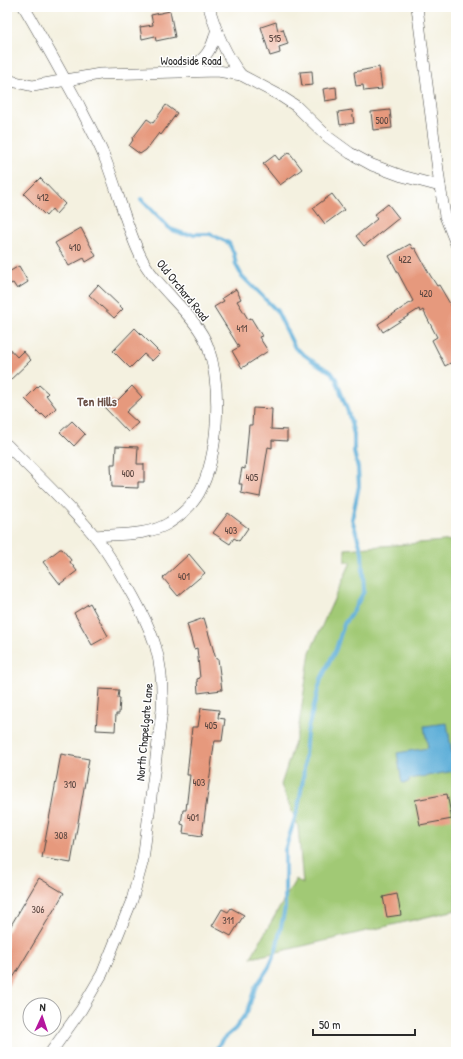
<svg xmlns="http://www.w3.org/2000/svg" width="463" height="1059" font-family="'Patrick Hand',sans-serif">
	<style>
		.green { fill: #a1c975; stroke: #667a50 }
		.water { fill: #5daed8; stroke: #446c82 }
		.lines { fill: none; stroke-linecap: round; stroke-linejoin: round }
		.stream { stroke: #5daed8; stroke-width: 4 }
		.building { fill: #e6997d }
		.minor-casing { stroke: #494946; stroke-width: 12 }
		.minor { stroke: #fff; stroke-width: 11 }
		.labels { text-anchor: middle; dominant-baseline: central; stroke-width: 3; stroke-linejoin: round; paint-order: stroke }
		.number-label { font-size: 10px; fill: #5a4640 }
		.street-label { font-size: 12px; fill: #2b2b2b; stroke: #fff }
		.neighbourhood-label { font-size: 13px; font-weight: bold; fill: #6c5248; stroke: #fff }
	</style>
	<rect width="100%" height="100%" fill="#fff"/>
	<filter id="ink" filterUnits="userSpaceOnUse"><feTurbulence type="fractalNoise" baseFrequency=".025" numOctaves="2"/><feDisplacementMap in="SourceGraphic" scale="8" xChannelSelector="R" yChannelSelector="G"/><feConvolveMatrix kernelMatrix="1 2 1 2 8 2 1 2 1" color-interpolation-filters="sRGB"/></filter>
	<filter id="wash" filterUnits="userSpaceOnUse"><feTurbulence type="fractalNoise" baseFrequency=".012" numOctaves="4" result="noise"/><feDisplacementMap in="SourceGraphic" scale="16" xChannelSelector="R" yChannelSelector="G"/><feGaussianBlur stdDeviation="0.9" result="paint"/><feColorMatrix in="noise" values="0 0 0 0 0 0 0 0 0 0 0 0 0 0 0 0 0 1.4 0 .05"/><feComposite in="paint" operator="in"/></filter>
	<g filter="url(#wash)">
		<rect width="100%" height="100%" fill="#f4f1e0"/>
		<path class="green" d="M456 540V910L256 957H251L296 879 303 884 298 826 281 785 298 732 310 652 351 562H345V549Z"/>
		<path class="water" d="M447 723 455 771 409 779V782L402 783 397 753 428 748 424 726Z"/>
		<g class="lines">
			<path class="stream" d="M141 199 170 229 184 234H210L229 243 234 254 236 265 242 276 277 311 295 348 314 362 331 372 336 379 348 412 354 434V452L358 468 359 486 352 519 362 552 364 591 354 610 344 624 336 649 321 679 307 732 303 780 298 808 285 850V908L276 950 269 967 255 988 247 1012 235 1029 221 1041 215 1052"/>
		</g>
		<g id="blocks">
			<g class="building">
				<path d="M170 11 175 37 156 41 155 36 142 39 140 27 153 25 151 15Z"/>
				<path d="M276 22 278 31 283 29 288 44 279 47 280 53 270 56 261 27Z"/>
				<path d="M379 67 382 89 364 91 363 85 356 86 354 72Z"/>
				<path d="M312 71 313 85 302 86 300 72Z"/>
				<path d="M336 87 337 99 325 101 323 89Z"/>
				<path d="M166 105 177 113 161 135 159 133 146 150 140 154 129 146 133 140 132 139 147 119 153 123Z"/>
				<path d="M352 110 354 123 340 125 338 112Z"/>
				<path d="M390 110 392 128 373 130 371 112Z"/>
				<path d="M289 152 302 169 280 185 263 164 275 155 279 160Z"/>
				<path d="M40 178 65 204 56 214 52 209 46 216 24 194Z"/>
				<path d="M332 194 344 210 325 224 313 208Z"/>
				<path d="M388 204 399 218 364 246 356 236 377 219 374 215Z"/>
				<path d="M81 228 96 256 86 262 84 258 69 266 55 243Z"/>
				<path d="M410 244 413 249 415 248 430 275 437 286 439 285 456 314V360L445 366 432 340 437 337 423 310 420 312 419 309 383 332 378 324 413 301 389 256Z"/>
				<path d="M19 266 28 282 17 289 13 283 11 284 7 277V273Z"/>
				<path d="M98 285 123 309 114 318 89 295Z"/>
				<path d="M236 289 241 299 237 301 248 319 251 318 262 336 259 337 268 351 242 368 232 351 239 347 214 307 224 301 222 298Z"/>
				<path d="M135 328 160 353 152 361 144 354 130 368 113 351Z"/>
				<path d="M7 346 17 357 23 351 31 360 7 383Z"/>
				<path d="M39 385 48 393 46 395 56 408 46 418 42 414 41 415 25 399Z"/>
				<path d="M132 386 142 397 126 412 138 423 128 432 105 408 113 400 115 403Z"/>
				<path d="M253 408 272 409 271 429 287 430V441L272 440V448L268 447 260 497 241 493 242 484H239L242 468 245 469 249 425H252Z"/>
				<path d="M72 421 85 434 74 446 60 432Z"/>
				<path d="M116 446 138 447 137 464H144V482H138V488L112 487 111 464H115Z"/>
				<path d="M228 513 248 528 239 541 234 538 230 544 213 533Z"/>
				<path d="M60 549H62L71 560 70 562 77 571 60 584 43 562Z"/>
				<path d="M189 554 205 573 178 596 163 578Z"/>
				<path d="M90 603 108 636 92 645 74 613Z"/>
				<path d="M204 618 216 659H218L222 690 198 693 197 679 200 678 197 648 194 649 187 624Z"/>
				<path d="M99 689 119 690 118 698H120L119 714H116L115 731 96 730Z"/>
				<path d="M201 708 219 710 218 718 225 719 222 741H215L214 745 202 836 183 833 184 825 181 824 183 810H186L187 801 190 775H187L192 727H198Z"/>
				<path d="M61 754 89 759 71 863 42 858Z"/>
				<path d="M447 794 452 819 420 825 415 800Z"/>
				<path d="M39 878 64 893 7 988V932Z"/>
				<path d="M397 894 401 915 387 917 383 897Z"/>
				<path d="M231 908 244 915 231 936 212 926 222 909 228 912Z"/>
			</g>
		</g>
	</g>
	<g filter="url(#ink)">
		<use href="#blocks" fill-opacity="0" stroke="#494946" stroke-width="1"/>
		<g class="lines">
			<defs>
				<g id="minor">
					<path d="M24 7C43 39 61 72 79 105 88 124 99 142 106 161 118 192 126 225 140 255 155 288 197 315 208 347 222 387 219 456 199 493 192 506 181 515 169 523 148 536 119 534 95 536"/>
					<path d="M209 7C216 32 225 54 241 75"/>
					<path d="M417 7 440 186 445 216 456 244"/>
					<path d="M188 72C204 58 211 53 216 32"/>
					<path d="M7 80 33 86 100 74 218 71 241 75 279 95 296 106 328 137 350 153 372 165 402 176 440 186"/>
					<path d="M7 445C36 474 67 503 94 535 108 552 118 571 129 589 154 633 164 659 162 710L143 860 132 900 102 974 81 1010 51 1052"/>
				</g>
			</defs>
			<use href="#minor" class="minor-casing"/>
			<use href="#minor" class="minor"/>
		</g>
	</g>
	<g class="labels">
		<g class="number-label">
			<text x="275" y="38">515</text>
			<text x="382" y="120">500</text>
			<text x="43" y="197">412</text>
			<text x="75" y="247">410</text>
			<text x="405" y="259">422</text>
			<text x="426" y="293">420</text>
			<text x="242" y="328">411</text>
			<text x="128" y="473">400</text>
			<text x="252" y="477">405</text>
			<text x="231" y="530">403</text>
			<text x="184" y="576">401</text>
			<text x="211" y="725">405</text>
			<text x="199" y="782">403</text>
			<text x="70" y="784">310</text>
			<text x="193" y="817">401</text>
			<text x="61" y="835">308</text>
			<text x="38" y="909">306</text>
			<text x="228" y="920">311</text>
		</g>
		<g class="street-label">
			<text x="191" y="60">Woodside Road</text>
			<text transform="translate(183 290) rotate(51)">Old Orchard Road</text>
			<text transform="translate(144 732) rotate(-85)">North Chapelgate Lane</text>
		</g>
		<g class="neighbourhood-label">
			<text x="97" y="401">Ten Hills</text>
		</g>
	</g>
	<rect width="463" height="1059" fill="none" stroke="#fff" stroke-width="24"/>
	<g transform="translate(42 1017) rotate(3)"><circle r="19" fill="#ffffff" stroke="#aaaaaa"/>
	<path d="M0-3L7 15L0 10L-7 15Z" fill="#b5179e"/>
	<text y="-6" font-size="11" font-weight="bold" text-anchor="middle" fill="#2b2b2b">N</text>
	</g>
	<path d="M313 1029v6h102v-6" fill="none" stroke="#2b2b2b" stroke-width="2"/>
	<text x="319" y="1029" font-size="12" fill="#2b2b2b" stroke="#ffffff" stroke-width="3" paint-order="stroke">50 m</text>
</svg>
